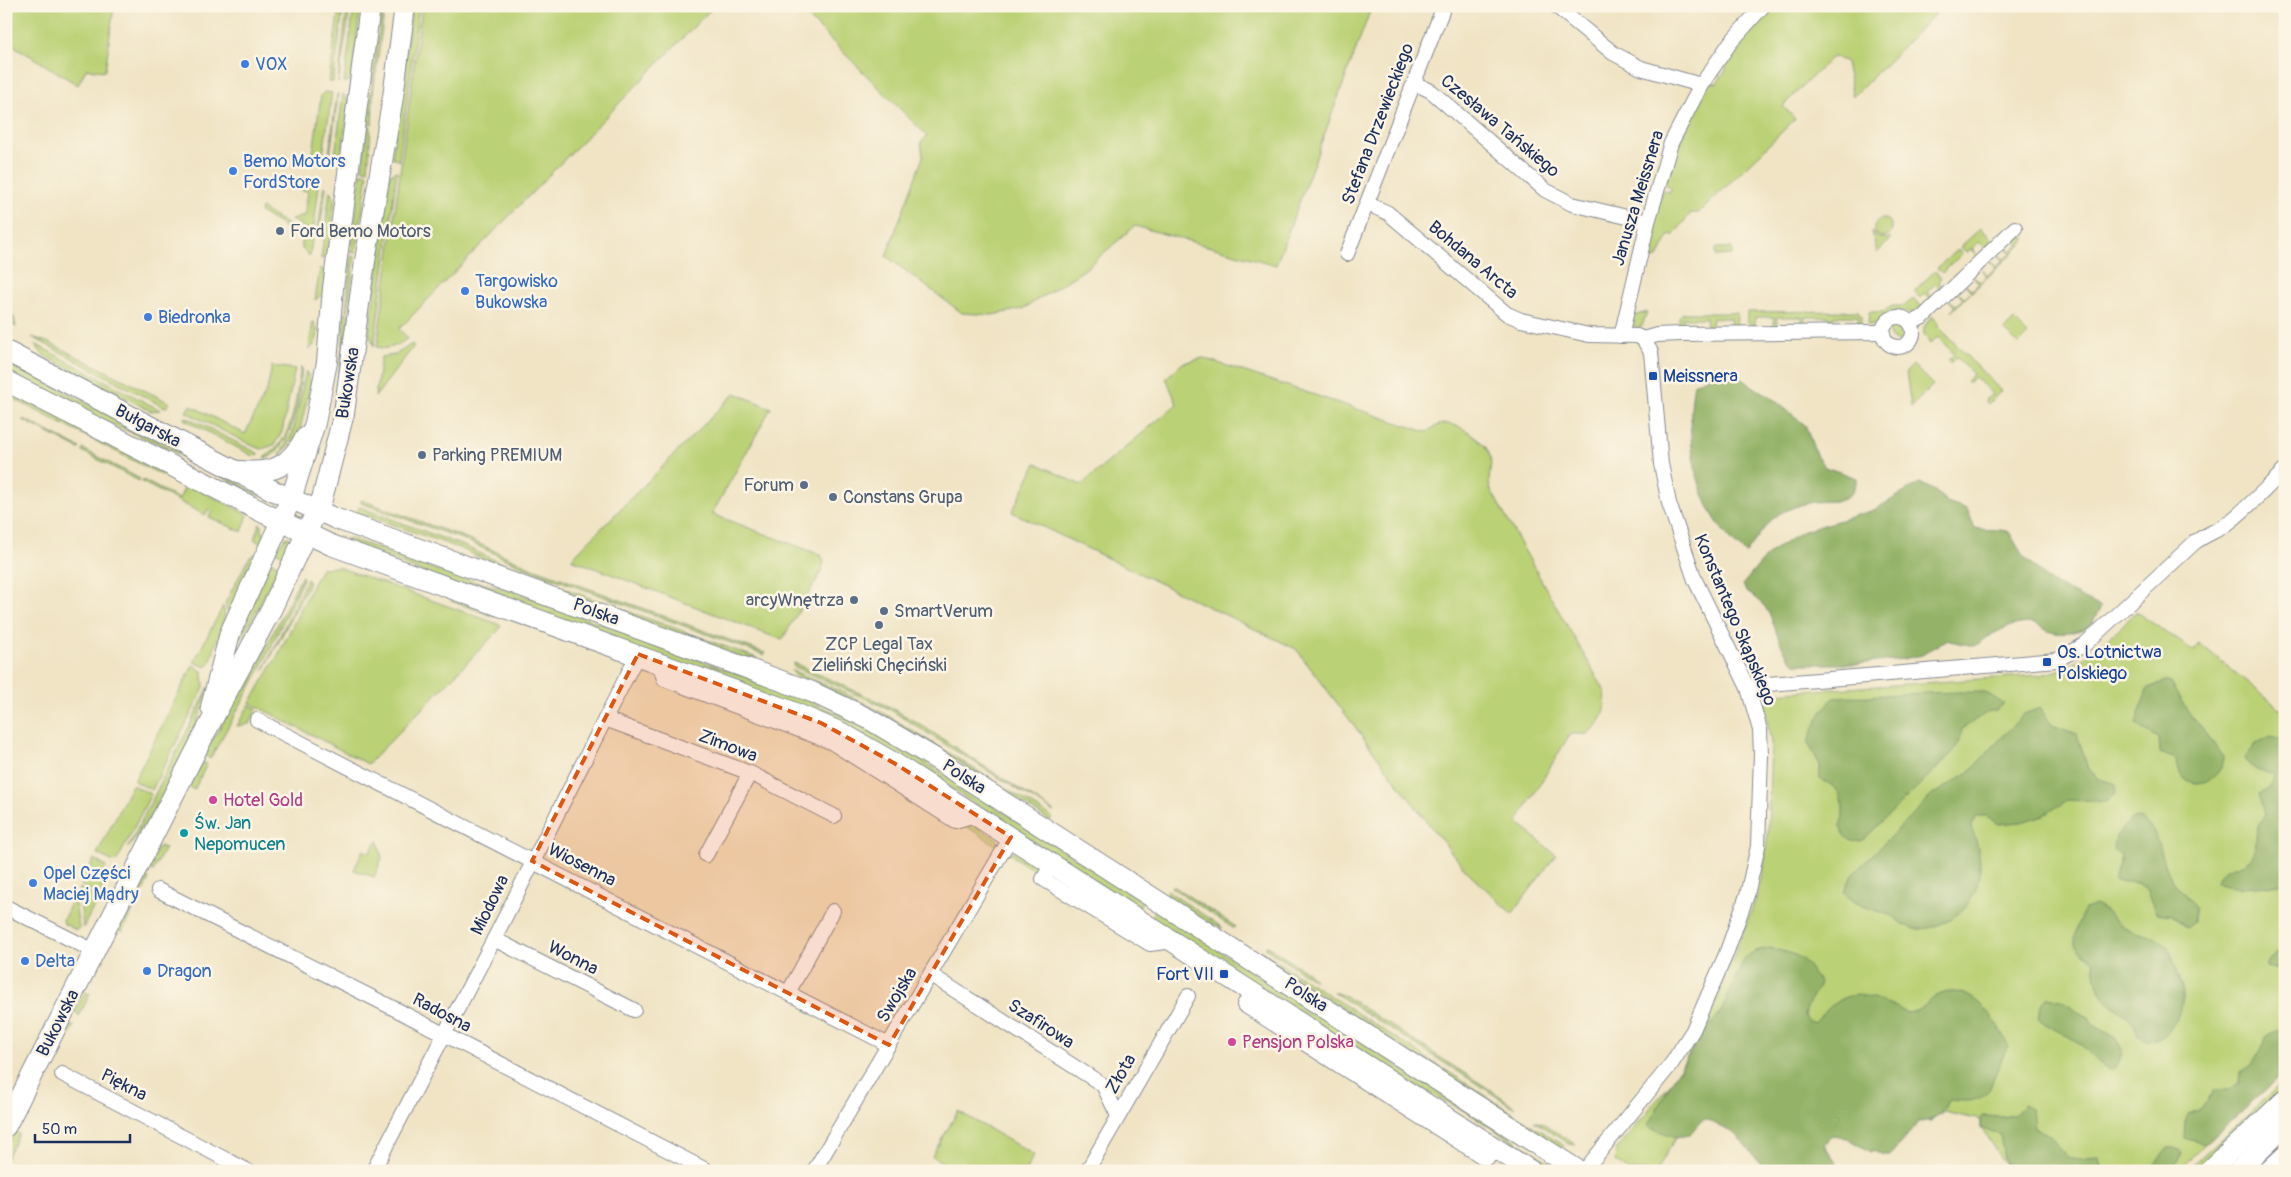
<svg xmlns="http://www.w3.org/2000/svg" width="2291" height="1177" font-family="Pangolin,sans-serif">
	<style>
		.green { fill: #bbd176; stroke: #6b806a }
		.forest { fill: #94b367; stroke: #587162 }
		.lines { fill: none; stroke-linecap: round; stroke-linejoin: round }
		.street-casing { stroke: #868a92; stroke-width: 16 }
		.secondary-casing { stroke: #868a92; stroke-width: 22 }
		.street { stroke: #fff; stroke-width: 14 }
		.secondary { stroke: #fff; stroke-width: 20 }
		.marked { fill: #de5710; fill-opacity: 0.2; stroke: #de5710; stroke-width: 4; stroke-dasharray: 10 6; stroke-linejoin: round }
		.shop-dot { fill: #3f7fe0; stroke: #fcf5e5; stroke-width: 2 }
		.service-dot { fill: #5c6f8a; stroke: #fcf5e5; stroke-width: 2 }
		.transit-dot { fill: #1a4fb4; stroke: #fcf5e5; stroke-width: 2 }
		.hotel-dot { fill: #d1479c; stroke: #fcf5e5; stroke-width: 2 }
		.culture-dot { fill: #0f9aa8; stroke: #fcf5e5; stroke-width: 2 }
		.labels { text-anchor: middle; dominant-baseline: central; stroke-width: 5; stroke-linejoin: round; paint-order: stroke }
		.shop-label { font-size: 18px; fill: #366cbe; stroke: #fcf5e5; text-anchor: start }
		.street-label { font-size: 18px; fill: #1b2f5e; stroke: #fcf5e5 }
		.service-label { font-size: 18px; fill: #4e5e75; stroke: #fcf5e5; text-anchor: start }
		.transit-label { font-size: 18px; fill: #164399; stroke: #fcf5e5; text-anchor: start }
		.hotel-label { font-size: 18px; fill: #b23c85; stroke: #fcf5e5; text-anchor: start }
		.culture-label { font-size: 18px; fill: #0d838f; stroke: #fcf5e5; text-anchor: start }
	</style>
	<rect width="100%" height="100%" fill="#fcf5e5"/>
	<filter id="ink" filterUnits="userSpaceOnUse"><feTurbulence type="fractalNoise" baseFrequency=".02" numOctaves="2"/><feDisplacementMap in="SourceGraphic" scale="10" xChannelSelector="R" yChannelSelector="G"/><feConvolveMatrix kernelMatrix="1 2 1 2 8 2 1 2 1" color-interpolation-filters="sRGB"/></filter>
	<filter id="wash" filterUnits="userSpaceOnUse"><feTurbulence type="fractalNoise" baseFrequency=".0096" numOctaves="4" result="noise"/><feDisplacementMap in="SourceGraphic" scale="20" xChannelSelector="R" yChannelSelector="G"/><feGaussianBlur stdDeviation="1.12" result="paint"/><feColorMatrix in="noise" values="0 0 0 0 0 0 0 0 0 0 0 0 0 0 0 0 0 1.4 0 .05"/><feComposite in="paint" operator="in"/></filter>
	<g filter="url(#wash)">
		<rect width="100%" height="100%" fill="#f0e4c5"/>
		<g class="green">
			<path d="M6 6H114L105 71 86 69 78 85 6 41Z"/>
			<path d="M339 6H343L342 17 333 82H329Z"/>
			<path d="M347 6H349V17L338 83Z"/>
			<path d="M354 6H361L352 75 350 80 344 83Z"/>
			<path d="M382 6H385L373 94 372 124 367 123Z"/>
			<path d="M412 6H419L399 161 392 157Z"/>
			<path d="M422 6H714L399 329 408 338C398 345 389 351 377 347Z"/>
			<path d="M797 6H1372L1276 265 1135 226 1084 270 1023 309 992 315 962 313 886 256 923 157 921 142 927 136Z"/>
			<path d="M1770 6H1943L1853 97 1846 62 1835 57 1831 58 1783 106 1795 119 1699 213H1691L1673 236 1670 234 1658 257 1653 259 1646 255 1662 190 1670 192 1671 187 1664 184 1677 146 1710 82 1717 83 1727 68 1721 64Z"/>
			<path d="M325 92 332 93 322 162 313 153 321 95Z"/>
			<path d="M337 94H338L329 163 328 162Z"/>
			<path d="M343 94 349 101 342 154 334 163Z"/>
			<path d="M368 126 371 127 368 170 362 169Z"/>
			<path d="M397 171 374 346 369 334 390 174Z"/>
			<path d="M361 173 368 174 356 253 351 252Z"/>
			<path d="M305 185 319 186 313 234 291 219 305 215 308 191 301 190Z"/>
			<path d="M324 187H326L319 236 317 237Z"/>
			<path d="M330 190 335 199 328 253 326 257 321 259Z"/>
			<path d="M261 208 312 240 310 256 302 249V238L260 212Z"/>
			<circle cx="1883" cy="228" r="9"/>
			<path d="M1981 228 1993 241 1985 248 1979 242 1972 248 1977 256 1971 249 1966 253 1960 247Z"/>
			<path d="M1872 232 1879 238 1891 239 1877 253Z"/>
			<path d="M2019 235 2027 239 1952 311 1955 307 1949 300 1956 305 1963 299 1957 292 1964 298 1971 291 1965 284 1972 290 1979 284 1973 277 1980 282 1987 276 1981 269 1988 275 1995 268 1989 261 1996 267 2003 261 1997 254 2004 259 2011 253 2005 246 2012 251 2019 245 2013 238Z"/>
			<path d="M1716 248H1732V255L1716 256Z"/>
			<path d="M1958 249 1962 254 1942 273 1937 268Z"/>
			<path d="M351 256 355 257 348 311H346Z"/>
			<path d="M320 268 325 272 323 294 315 300Z"/>
			<path d="M1935 271 1941 278 1938 281 1943 288 1941 290 1935 284 1927 292 1933 298 1931 300 1925 293 1920 298 1915 293 1916 289Z"/>
			<path d="M1913 299 1924 308C1914 317 1905 311 1894 311L1876 324 1868 325 1869 312H1883L1892 306H1904Z"/>
			<path d="M6 310 14 317 16 327 6 322Z"/>
			<path d="M1858 311 1861 316V325H1858V316H1833V326H1830V317H1805V326H1802V317H1777V327L1774 326V317H1755V327L1747 321V312Z"/>
			<path d="M1647 312 1642 326 1637 328 1632 325 1630 317Z"/>
			<path d="M344 313 349 314 334 418 332 417 343 346Z"/>
			<path d="M1683 313H1737L1736 326 1731 327 1730 318H1712L1711 327H1707L1706 318H1683V327H1679V317Z"/>
			<path d="M1932 316 1939 324 1937 325 2001 391 1988 404 1985 400 1992 394 1975 377 1969 383 1966 381 1973 374 1956 357 1950 363 1947 361 1954 354 1938 337 1930 344 1924 334V327Z"/>
			<path d="M2014 320 2028 334 2018 344 2004 330Z"/>
			<path d="M313 321C320 330 319 342 309 350Z"/>
			<circle cx="1898" cy="332" r="9"/>
			<path d="M32 337 50 343 170 403 167 407 162 406Z"/>
			<path d="M35 344 160 410 151 411 43 355Z"/>
			<path d="M412 344 414 346 375 397 381 357 395 355Z"/>
			<path d="M1203 358 1426 432C1430 430 1435 426 1439 425 1453 420 1473 433 1483 444 1499 461 1484 477 1491 490 1528 558 1566 624 1605 691 1607 713 1604 720 1587 734H1570L1517 822 1556 855 1512 914 1465 869 1434 831 1296 649 1012 512 1036 463 1081 485 1177 404 1166 378 1183 363Z"/>
			<path d="M6 361 260 494 259 496 163 446 93 416 6 371Z"/>
			<path d="M1913 365 1933 385 1911 407 1906 372Z"/>
			<path d="M272 366 295 369 282 432 274 445 262 449 255 447 186 412 190 405 245 434 267 390Z"/>
			<path d="M301 367 302 368C298 399 296 443 266 459L265 457C295 440 295 398 301 367Z"/>
			<path d="M306 371 311 382 299 434 280 455 293 432Z"/>
			<path d="M6 389 248 515 242 532 209 517 212 511 209 509 205 515 142 482 143 480 179 499 185 487 6 395Z"/>
			<path d="M735 393 771 408 712 514 821 555 824 562 821 572 782 640 571 559Z"/>
			<path d="M185 417 195 421 259 454 253 456 185 420Z"/>
			<path d="M24 419 80 448 79 449 23 420Z"/>
			<path d="M83 449 140 479 139 481 82 451Z"/>
			<path d="M361 500 466 538 530 567 765 653 764 655 528 569 465 540 361 503Z"/>
			<path d="M359 507 464 546 527 575 757 658H744L511 572 462 549 357 512Z"/>
			<path d="M260 523 264 535V546L254 539Z"/>
			<path d="M285 538 288 537 291 539 284 555 275 551Z"/>
			<path d="M348 538 450 575 512 591 798 696 874 730 1143 901 1138 909 949 787 346 541Z"/>
			<path d="M254 554 258 555 228 612 225 603 249 558Z"/>
			<path d="M270 561 279 566 243 637 238 638Z"/>
			<path d="M338 567 501 625 498 631 368 764 250 703 277 657 321 568Z"/>
			<path d="M302 576 303 579 260 670 210 759 204 754 256 667Z"/>
			<path d="M307 579 309 583 263 672Z"/>
			<path d="M452 598 496 614 495 617 451 601Z"/>
			<path d="M223 606 225 615 210 663 206 667 194 662Z"/>
			<path d="M2136 612 2194 651 2199 643 2285 713V1072L2226 1123 2178 1171H2009L1981 1127V1120L1944 1112 1931 1121 1694 1103 1657 1171H1629L1615 1161 1616 1150 1671 1083 1707 1024 1757 896 1764 867 1768 832 1771 743 1765 706 1767 697 1773 694 1788 692 2041 675C2085 666 2105 642 2136 612Z"/>
			<path d="M794 663 890 707 924 727 1054 812 889 709 793 666Z"/>
			<path d="M193 665 203 672 204 688 152 790 134 781Z"/>
			<path d="M791 670 853 697 887 715 1052 817 1050 821C968 769 889 711 797 677Z"/>
			<path d="M209 687C195 737 160 806 128 848Z"/>
			<path d="M249 705 257 709 249 724 237 726Z"/>
			<path d="M202 762 207 764 194 790 189 787Z"/>
			<path d="M132 785 151 794 117 861 114 862 97 854Z"/>
			<path d="M967 824H973L997 839 999 847 966 826Z"/>
			<path d="M378 840 382 858 374 877 354 870 363 850 369 853Z"/>
			<path d="M159 846 165 848 153 871 148 868Z"/>
			<path d="M1013 851 1041 867 1039 873 1008 853Z"/>
			<path d="M94 859 106 867 102 874 105 883 100 895 81 885Z"/>
			<path d="M145 877 149 879 122 932 117 928Z"/>
			<path d="M1173 886 1236 927 1233 928 1171 887Z"/>
			<path d="M79 888 95 896 93 900 96 902 83 928Z"/>
			<path d="M1168 890 1172 894 1223 928 1213 925 1165 895Z"/>
			<path d="M74 897 79 928 76 930 64 924 63 920Z"/>
			<path d="M1156 910 1552 1164 1551 1166 1467 1112 1411 1083 1151 917Z"/>
			<path d="M1267 946 1307 972 1316 981 1265 948Z"/>
			<path d="M1262 952 1564 1146 1561 1150 1265 958Z"/>
			<path d="M85 992 90 994 79 1016 75 1011Z"/>
			<path d="M1333 992 1345 996 1506 1100 1515 1108Z"/>
			<path d="M68 1025 74 1026 58 1055Z"/>
			<path d="M2285 1081V1090L2198 1171H2187Z"/>
			<path d="M958 1111 1034 1155 1025 1171H957L932 1156Z"/>
			<path d="M1534 1121 1544 1124 1576 1145 1569 1144Z"/>
			<path d="M15 1132 19 1134 6 1159V1146Z"/>
		</g>
		<g class="forest">
			<path d="M1730 372 1772 398 1805 425 1817 457 1825 467 1857 478C1851 510 1831 498 1808 503 1799 505 1786 510 1779 514 1768 520 1754 543 1746 553 1695 515 1684 441 1694 383L1719 373Z"/>
			<path d="M1920 483 1935 491 1947 502 1967 509 1975 528C1987 531 1998 528 2009 532L2023 556 2052 583 2101 607 2090 627C2077 631 2062 637 2048 631 2042 628 2038 623 2031 623 2009 623 1991 634 1975 646L1946 640 1922 655 1903 659 1858 664H1796C1769 642 1782 609 1746 592L1743 584 1768 554 1801 532 1874 510Z"/>
			<path d="M2165 681 2170 683 2187 710 2224 757C2223 776 2199 792 2183 777 2177 772 2179 765 2176 759L2160 753 2159 738 2142 729 2136 723 2147 689Z"/>
			<path d="M1985 692 2004 704 1995 711H1989L1962 729 1960 741 1953 752 1863 840C1851 845 1842 837 1840 825 1846 815 1843 795 1834 787 1831 784 1824 781 1820 779V765L1808 743C1811 732 1824 703 1835 698 1845 695 1860 697 1870 696 1908 693 1947 692 1985 692Z"/>
			<path d="M2040 708 2052 725 2077 734 2088 769 2100 779 2116 784 2115 793 2106 802 2068 800 2044 815 2021 822 1999 824 1986 816H1977L1971 828C1987 861 1983 902 1947 921 1937 926 1926 930 1914 929 1905 927 1896 917 1887 914 1871 908 1856 907 1844 892L1852 875 1932 795 1969 772 2024 714Z"/>
			<path d="M2271 736 2285 740V883C2262 887 2238 891 2216 883 2220 864 2244 870 2253 855 2257 848 2255 836 2258 827 2260 822 2263 818 2265 813L2259 794C2268 791 2274 784 2274 775 2263 772 2249 770 2245 758L2257 743Z"/>
			<path d="M2137 818C2163 828 2159 861 2173 881 2180 890 2189 898 2196 908L2194 922 2188 928 2171 915 2156 913 2146 889 2138 883 2115 881C2115 871 2120 865 2121 855L2114 851 2116 836 2131 819Z"/>
			<path d="M2095 905C2107 910 2112 919 2122 926 2135 935 2157 934 2167 946 2172 952 2184 990 2183 997 2180 1018 2163 1053 2138 1036 2136 1019 2120 1012 2108 1002 2098 993 2094 975 2094 962 2090 958 2086 955 2081 952 2069 940 2078 921 2085 909Z"/>
			<path d="M2285 945V971L2266 967V963Z"/>
			<path d="M1770 948C1805 957 1799 954 1820 983 1814 997 1808 999 1805 1016L1808 1021 1815 1023C1843 989 1856 990 1894 1006 1899 1008 1903 1012 1908 1013 1928 1009 1928 999 1941 994 1973 982 1997 1022 2008 1045L1989 1090C1977 1104 1965 1101 1948 1100 1943 1114 1935 1121 1919 1122L1890 1155H1883L1874 1150 1870 1152 1848 1138 1832 1136 1824 1144 1841 1171H1767L1735 1134 1706 1119 1701 1121 1689 1135 1676 1137 1650 1128 1648 1125 1671 1083 1699 1039 1721 1012 1745 957 1755 951Z"/>
			<path d="M2048 997 2065 1001 2074 1010 2089 1017 2092 1024 2116 1038 2122 1050C2116 1090 2093 1055 2080 1044 2067 1034 2052 1030 2039 1019L2041 1004Z"/>
			<path d="M2285 1026V1072L2205 1144 2184 1138 2185 1122 2188 1114 2202 1109 2215 1089H2230L2239 1083 2240 1073 2252 1065 2266 1038Z"/>
			<path d="M2024 1104 2032 1110 2034 1128 2048 1134 2067 1157 2080 1159 2099 1158 2102 1171H2009L2005 1164 2000 1135 1981 1127V1120L1983 1116 2004 1117 2013 1115Z"/>
			<path d="M2168 1148H2175L2182 1152 2180 1159 2169 1171H2149Z"/>
		</g>
	</g>
	<g filter="url(#ink)">
		<g class="lines">
			<defs>
				<g id="street">
					<path d="M1556 6 1613 53 1641 68 1701 85"/>
					<path d="M1414 83 1431 91 1545 190 1572 204 1648 222"/>
					<path d="M1368 204 1388 213 1507 314 1521 320 1589 335 1637 336 1643 339 1651 352 1661 464 1669 503 1695 580 1748 688 1760 730 1761 754 1758 846 1747 895 1726 954 1693 1030 1672 1063 1584 1171"/>
					<path d="M1347 254 1444 6"/>
					<circle cx="1898" cy="332" r="15"/>
					<path d="M1911 323 1923 317 2015 228"/>
					<path d="M1621 336 1648 222 1671 143 1701 85 1730 43 1763 6"/>
					<path d="M1643 339 1657 335 1680 334 1883 332"/>
					<path d="M659 662 664 679 831 742 955 821 975 815"/>
					<path d="M1748 688 1768 684 2057 660 2084 645 2194 543C2204 535 2217 531 2227 524 2248 508 2266 488 2285 470"/>
					<path d="M605 719 750 773 834 816"/>
					<path d="M257 720 889 1045"/>
					<path d="M706 855 750 773"/>
					<path d="M1052 864 1043 879 1150 944 1173 941"/>
					<path d="M158 890 399 1011 708 1171"/>
					<path d="M6 907 94 951"/>
					<path d="M494 939 634 1010"/>
					<path d="M931 975 1103 1085 1118 1116"/>
					<path d="M1252 992 1244 1005 1486 1159 1498 1150"/>
					<path d="M788 993 833 911"/>
					<path d="M62 1074 248 1171"/>
					<path d="M373 1171 494 939 638 654"/>
					<path d="M814 1171 1011 837"/>
					<path d="M1087 1171 1188 996"/>
				</g>
				<g id="secondary">
					<path d="M6 351 274 491 334 518 812 692 867 718 941 762 1579 1171"/>
					<path d="M6 381 266 514 331 545 788 710 842 733 894 763 1531 1171"/>
					<path d="M240 471C275 474 288 467 306 437"/>
					<path d="M211 707 230 633 291 499 315 423 327 362 333 288 370 6"/>
					<path d="M6 1126 205 733 271 610 322 499 344 413 365 261 393 97 405 6"/>
					<path d="M2209 1171 2285 1100"/>
					<path d="M2238 1171 2285 1126"/>
					<path d="M2269 1171 2285 1156"/>
				</g>
			</defs>
			<use href="#street" class="street-casing"/>
			<use href="#secondary" class="secondary-casing"/>
			<use href="#street" class="street"/>
			<use href="#secondary" class="secondary"/>
		</g>
	</g>
	<path class="marked" d="M638 654 821 723 894 763 1011 837 889 1045 532 861Z"/>
	<g class="shop-dot">
		<circle cx="245" cy="64" r="5"/>
		<circle cx="233" cy="171" r="5"/>
		<circle cx="465" cy="291" r="5"/>
		<circle cx="148" cy="317" r="5"/>
		<circle cx="33" cy="883" r="5"/>
		<circle cx="25" cy="961" r="5"/>
		<circle cx="147" cy="971" r="5"/>
	</g>
	<g class="service-dot">
		<circle cx="280" cy="231" r="5"/>
		<circle cx="422" cy="455" r="5"/>
		<circle cx="804" cy="485" r="5"/>
		<circle cx="833" cy="497" r="5"/>
		<circle cx="854" cy="600" r="5"/>
		<circle cx="884" cy="611" r="5"/>
		<circle cx="879" cy="625" r="5"/>
	</g>
	<g class="transit-dot">
		<rect x="1648" y="371" width="10" height="10" rx="2.5"/>
		<rect x="2042" y="657" width="10" height="10" rx="2.5"/>
		<rect x="1219" y="969" width="10" height="10" rx="2.5"/>
	</g>
	<g class="hotel-dot">
		<circle cx="213" cy="800" r="5"/>
		<circle cx="1232" cy="1042" r="5"/>
	</g>
	<circle class="culture-dot" cx="184" cy="833" r="5"/>
	<g class="labels">
		<g class="shop-label">
			<text x="255" y="64">VOX</text>
			<text x="243" y="161">Bemo Motors<tspan x="243" dy="21">FordStore</tspan></text>
			<text x="475" y="281">Targowisko<tspan x="475" dy="21">Bukowska</tspan></text>
			<text x="158" y="317">Biedronka</text>
			<text x="43" y="873">Opel Części<tspan x="43" dy="21">Maciej Mądry</tspan></text>
			<text x="35" y="961">Delta</text>
			<text x="157" y="971">Dragon</text>
		</g>
		<g class="street-label">
			<text transform="translate(1378 124) rotate(-69)">Stefana Drzewieckiego</text>
			<text transform="translate(1500 126) rotate(40)">Czesława Tańskiego</text>
			<text transform="translate(1638 198) rotate(-73)">Janusza Meissnera</text>
			<text transform="translate(1473 260) rotate(40)">Bohdana Arcta</text>
			<text transform="translate(348 383) rotate(-81)">Bukowska</text>
			<text transform="translate(148 426) rotate(28)">Bułgarska</text>
			<text transform="translate(596 612) rotate(20)">Polska</text>
			<text transform="translate(1735 620) rotate(67)">Konstantego Skąpskiego</text>
			<text transform="translate(728 746) rotate(21)">Zimowa</text>
			<text transform="translate(964 777) rotate(33)">Polska</text>
			<text transform="translate(582 865) rotate(27)">Wiosenna</text>
			<text transform="translate(490 905) rotate(-64)">Miodowa</text>
			<text transform="translate(573 958) rotate(27)">Wonna</text>
			<text transform="translate(897 995) rotate(-59)">Swojska</text>
			<text transform="translate(1306 995) rotate(33)">Polska</text>
			<text transform="translate(442 1013) rotate(28)">Radosna</text>
			<text transform="translate(58 1023) rotate(-63)">Bukowska</text>
			<text transform="translate(1041 1024) rotate(33)">Szafirowa</text>
			<text transform="translate(1121 1074) rotate(-60)">Złota</text>
			<text transform="translate(124 1085) rotate(27)">Piękna</text>
		</g>
		<g class="service-label">
			<text x="290" y="231">Ford Bemo Motors</text>
			<text x="432" y="455">Parking PREMIUM</text>
			<text x="794" y="485" text-anchor="end">Forum</text>
			<text x="843" y="497">Constans Grupa</text>
			<text x="844" y="600" text-anchor="end">arcyWnętrza</text>
			<text x="894" y="611">SmartVerum</text>
			<text x="879" y="644" text-anchor="middle">ZCP Legal Tax<tspan x="879" dy="21">Zieliński Chęciński</tspan></text>
		</g>
		<g class="transit-label">
			<text x="1663" y="376">Meissnera</text>
			<text x="2057" y="652">Os. Lotnictwa<tspan x="2057" dy="21">Polskiego</tspan></text>
			<text x="1214" y="974" text-anchor="end">Fort VII</text>
		</g>
		<g class="hotel-label">
			<text x="223" y="800">Hotel Gold</text>
			<text x="1242" y="1042">Pensjon Polska</text>
		</g>
		<g class="culture-label">
			<text x="194" y="823">Św. Jan<tspan x="194" dy="21">Nepomucen</tspan></text>
		</g>
	</g>
	<rect width="2291" height="1177" fill="none" stroke="#fcf5e5" stroke-width="25"/>
	<path d="M35 1134v8h95v-8" fill="none" stroke="#1b2f5e" stroke-width="2.5"/>
	<text x="42" y="1134" font-size="15" fill="#1b2f5e" stroke="#fcf5e5" stroke-width="4" paint-order="stroke">50 m</text>
</svg>
